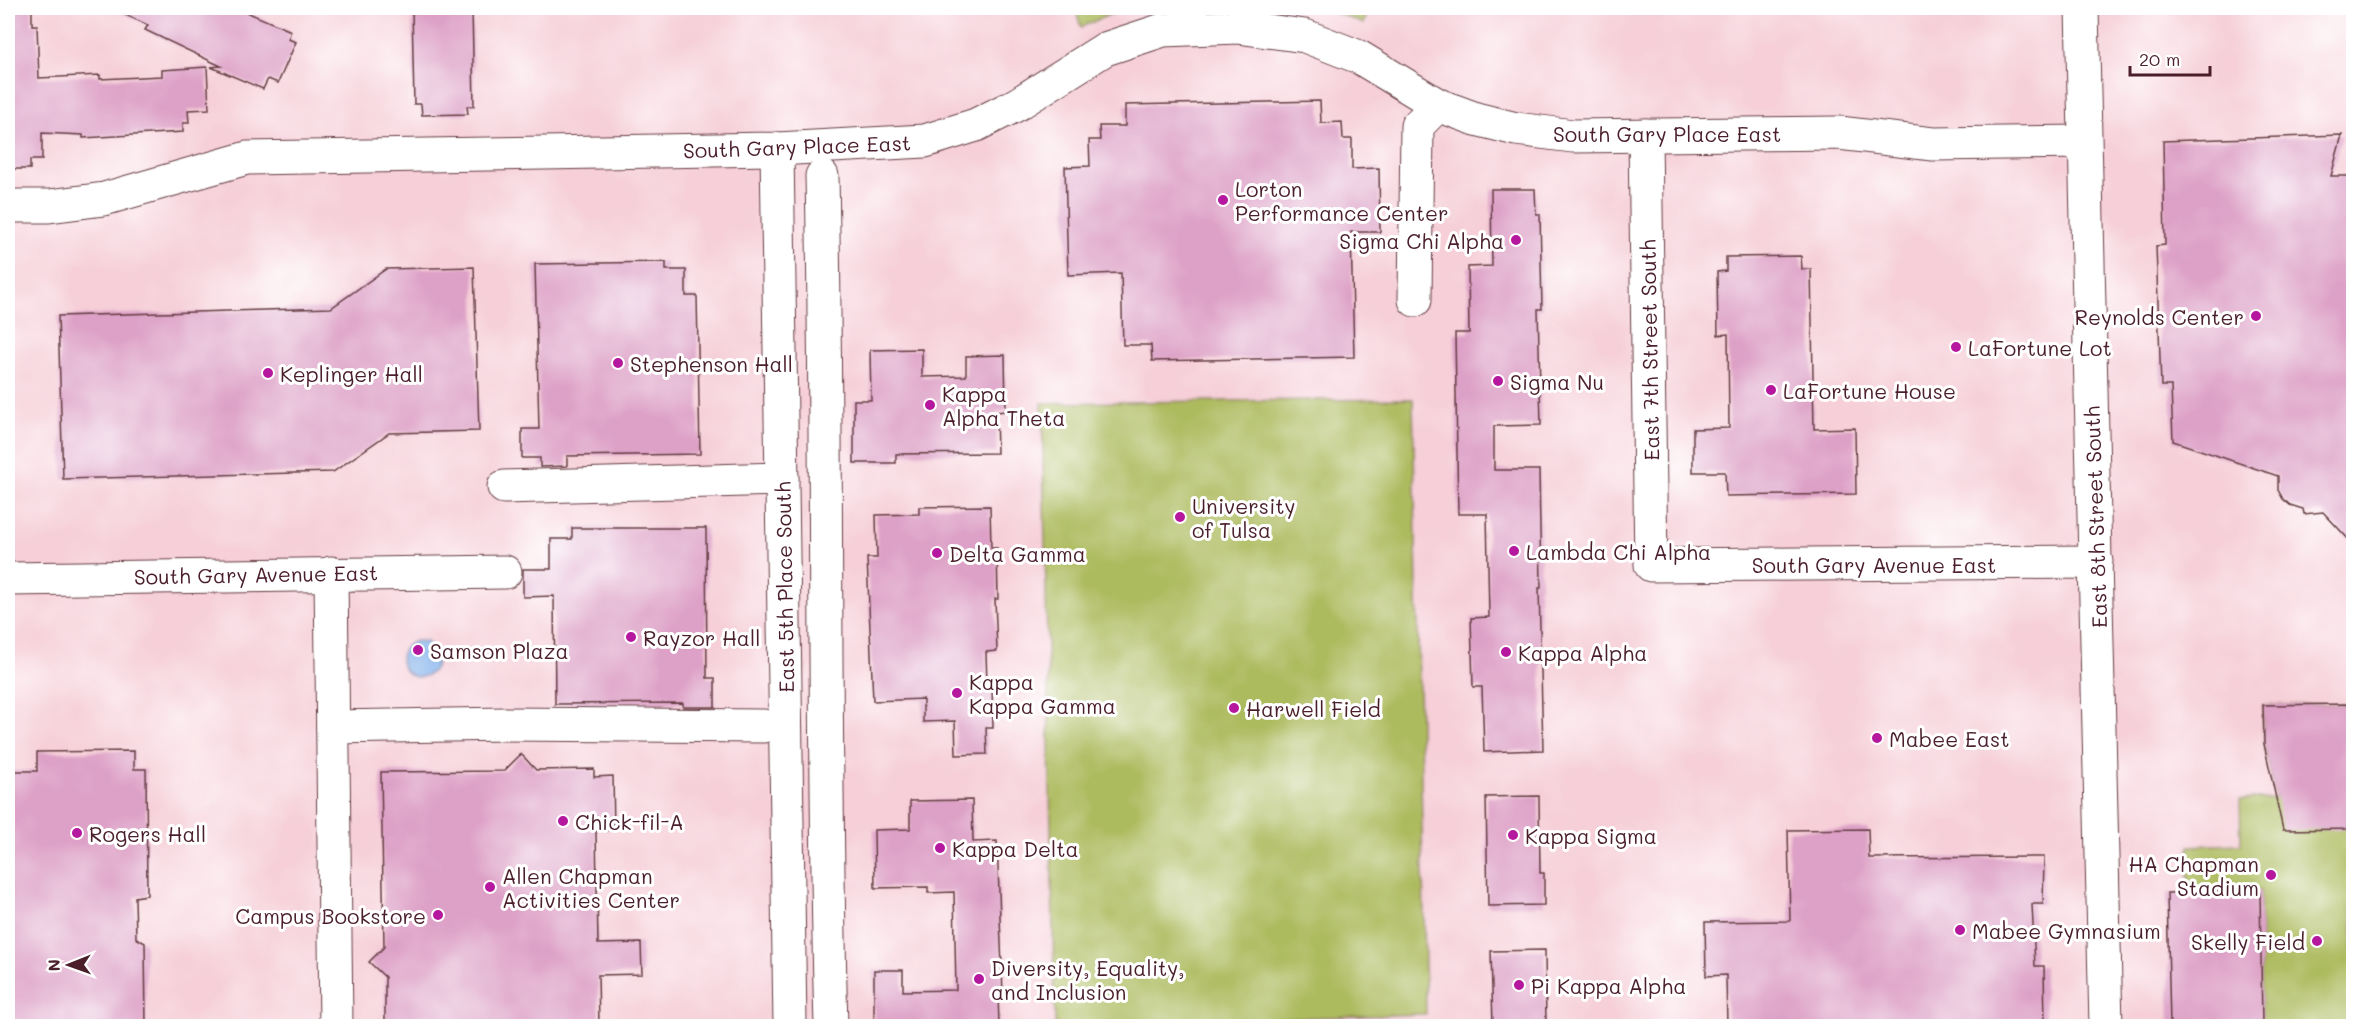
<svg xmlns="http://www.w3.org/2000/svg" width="2361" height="1034" font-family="Mali,sans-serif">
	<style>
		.built { fill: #f6cfd8 }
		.green { fill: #adbb5e; stroke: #7c6d44; stroke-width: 1.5 }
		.water { fill: #7fafea; stroke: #64678a; stroke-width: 1.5 }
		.building { fill: #dda0c6 }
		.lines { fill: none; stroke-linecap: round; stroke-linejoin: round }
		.minor-casing { stroke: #643c42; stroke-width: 35 }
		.minor { stroke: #fff; stroke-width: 33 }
		.poi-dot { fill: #b5179e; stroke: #fff; stroke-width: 2 }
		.labels { text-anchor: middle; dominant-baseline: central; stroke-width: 6; stroke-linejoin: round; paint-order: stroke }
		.street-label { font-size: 21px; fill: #4a1f2b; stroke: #fff }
		.poi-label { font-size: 21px; fill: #4a1f2b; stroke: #fff; text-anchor: start }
	</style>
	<rect width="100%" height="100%" fill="#fff"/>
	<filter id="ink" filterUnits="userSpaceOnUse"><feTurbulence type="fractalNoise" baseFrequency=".0167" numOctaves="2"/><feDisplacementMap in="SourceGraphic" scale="12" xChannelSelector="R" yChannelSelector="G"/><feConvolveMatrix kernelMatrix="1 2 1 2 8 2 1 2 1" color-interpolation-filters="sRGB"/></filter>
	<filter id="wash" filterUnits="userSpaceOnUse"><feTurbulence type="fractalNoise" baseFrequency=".008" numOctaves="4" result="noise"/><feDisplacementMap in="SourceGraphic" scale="24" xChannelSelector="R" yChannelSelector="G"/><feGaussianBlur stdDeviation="1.35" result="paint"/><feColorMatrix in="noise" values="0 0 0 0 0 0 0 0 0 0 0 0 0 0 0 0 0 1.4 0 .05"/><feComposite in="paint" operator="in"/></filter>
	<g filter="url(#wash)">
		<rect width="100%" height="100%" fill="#f5ddc3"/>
		<rect class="built" x="8" y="8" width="2345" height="1018"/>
		<g class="green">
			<path d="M1075 8H1125L1081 27Z"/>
			<path d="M1324 8H1368L1364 24Z"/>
			<path d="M1413 399 1426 1014 1055 1025 1042 403Z"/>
			<path d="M2353 704V1026H2262L2260 891 2188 892 2189 846 2241 844 2240 800 2276 798 2264 744 2263 705Z"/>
		</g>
		<circle class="water" cx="419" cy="659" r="18"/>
		<g id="blocks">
			<g class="building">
				<path d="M8 8H32V25H37L39 78 100 75V79L162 76V70L207 67 209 109 188 110 189 123H183V132L83 138V135L42 133V160H30V169H8Z"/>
				<path d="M110 8H237L291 31 288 39 296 42 278 83 268 79 263 89 211 67 221 66 145 30 148 25Z"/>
				<path d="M412 8H472L474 106H467L468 114 422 115 421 104H414Z"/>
				<path d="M1320 101 1321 123 1342 122 1343 139H1352V169L1379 168 1380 232H1351L1354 357 1152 361 1151 345H1123L1121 273 1068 275 1065 167 1090 166 1089 140H1100L1099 126H1125V105Z"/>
				<path d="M2342 135 2331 176H2354V545L2323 512 2304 514 2303 509 2290 505 2283 499 2278 490V476L2173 441 2171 386H2161L2156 246 2165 245 2163 141Z"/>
				<path d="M1491 189H1535L1536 214H1540L1542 309H1538L1541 425 1494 426V470H1539L1541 588H1539L1543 750 1484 752 1482 687H1473L1471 618 1489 617 1487 514H1458L1455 333H1469L1468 267 1492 266Z"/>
				<path d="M1801 256 1802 269H1811L1814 429 1855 428 1856 494 1726 496 1725 472H1693V429L1729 428 1728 334 1718 335 1717 272 1726 271V257Z"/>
				<path d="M666 262V270H686V296H697L700 454 567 456V466L540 467V458H522V429H539L535 264Z"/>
				<path d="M474 267 479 431 389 433 333 472 63 479 58 316 331 308 386 269Z"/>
				<path d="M922 349V377L966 376V356L1005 355 1006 411 996 412 997 453 896 454V463H854V400H871L870 350Z"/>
				<path d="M990 506 991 548H997L998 599H995L997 651 986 652 987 684 992 686 993 728H986L987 754 956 755 955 721 923 722V699L873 701 867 558H877L876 515 919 514V507Z"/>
				<path d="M572 528H706L707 678H715V707H683V703L555 704 554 596 523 597V569H551V539H572Z"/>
				<path d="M2354 704V829L2283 830 2264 744 2263 705Z"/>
				<path d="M134 751V769H146L147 895 135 897 136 938 145 943 146 1026H10L8 771H37V752Z"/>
				<path d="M521 754 536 770 594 769V777L613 776 614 830H596L598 944 641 943 642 974 598 975 599 1026H385V977L369 962 384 947 381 772 504 771Z"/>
				<path d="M1539 796 1540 873H1544V905L1488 906 1486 797Z"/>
				<path d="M972 800 973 842 997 841 1003 994H998L999 1026H874V970H903V991L956 990 954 892 928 893V887L875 888 874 830 910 829V801Z"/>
				<path d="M1868 829 1869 858 2044 857 2043 904H2032L2035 966H2044L2045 1026H1727L1726 975 1706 976 1705 922 1790 921 1788 830Z"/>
				<path d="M2260 891 2262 1026H2170L2167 893Z"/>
				<path d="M1545 950 1546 1026H1493L1491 951Z"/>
			</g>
		</g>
	</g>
	<g filter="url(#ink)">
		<use href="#blocks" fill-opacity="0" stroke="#643c42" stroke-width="1.5"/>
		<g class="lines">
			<defs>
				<g id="minor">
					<path d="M2082 8 2106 1026"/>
					<path d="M1645 135 1651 565 2096 562"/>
					<path d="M777 149 790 1026"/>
					<path d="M822 176C828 459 823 743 831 1026"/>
					<path d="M8 206H49L104 199 247 158 777 149 925 141 976 125 1016 105 1105 49 1163 30 1238 27 1305 36 1359 57 1438 105 1476 119 1516 129 1573 136 1839 133 1933 144 2084 142"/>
					<path d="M1415 300 1417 126 1438 105"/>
					<path d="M504 487 782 479"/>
					<path d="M331 573 336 1026"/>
					<path d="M8 579 505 572"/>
					<path d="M333 727 506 724 763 726"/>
				</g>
			</defs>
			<use href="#minor" class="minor-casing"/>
			<use href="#minor" class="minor"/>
		</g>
	</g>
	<g class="poi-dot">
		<circle cx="1223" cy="200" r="6"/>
		<circle cx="1516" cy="240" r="6"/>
		<circle cx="2256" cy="316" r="6"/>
		<circle cx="1956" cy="347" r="6"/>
		<circle cx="618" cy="363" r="6"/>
		<circle cx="268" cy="373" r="6"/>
		<circle cx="1498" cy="381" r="6"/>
		<circle cx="1771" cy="390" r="6"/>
		<circle cx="930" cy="405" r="6"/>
		<circle cx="1180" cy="517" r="6"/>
		<circle cx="1514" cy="551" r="6"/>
		<circle cx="937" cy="553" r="6"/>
		<circle cx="631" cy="637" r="6"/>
		<circle cx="418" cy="650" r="6"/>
		<circle cx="1506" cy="652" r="6"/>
		<circle cx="957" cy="693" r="6"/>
		<circle cx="1234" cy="708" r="6"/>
		<circle cx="1877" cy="738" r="6"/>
		<circle cx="563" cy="821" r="6"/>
		<circle cx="77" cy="833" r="6"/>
		<circle cx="1513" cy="835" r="6"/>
		<circle cx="940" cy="848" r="6"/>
		<circle cx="2271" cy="875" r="6"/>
		<circle cx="490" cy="887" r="6"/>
		<circle cx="438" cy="915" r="6"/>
		<circle cx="1960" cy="930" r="6"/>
		<circle cx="2317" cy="941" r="6"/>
		<circle cx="979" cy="979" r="6"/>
		<circle cx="1519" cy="985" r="6"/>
	</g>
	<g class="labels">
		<g class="street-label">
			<text x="1667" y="133">South Gary Place East</text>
			<text transform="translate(797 146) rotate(-2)">South Gary Place East</text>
			<text transform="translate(1649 350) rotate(-91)">East 7th Street South</text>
			<text transform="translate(2095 517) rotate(-92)">East 8th Street South</text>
			<text x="1874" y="564">South Gary Avenue East</text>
			<text transform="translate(256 574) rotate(-1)">South Gary Avenue East</text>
			<text transform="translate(784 587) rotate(-91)">East 5th Place South</text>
		</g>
		<g class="poi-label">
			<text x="1235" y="188">Lorton<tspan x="1235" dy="24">Performance Center</tspan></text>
			<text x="1504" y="240" text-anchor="end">Sigma Chi Alpha</text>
			<text x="2244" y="316" text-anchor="end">Reynolds Center</text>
			<text x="1968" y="347">LaFortune Lot</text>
			<text x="630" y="363">Stephenson Hall</text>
			<text x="280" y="373">Keplinger Hall</text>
			<text x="1510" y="381">Sigma Nu</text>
			<text x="1783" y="390">LaFortune House</text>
			<text x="942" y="393">Kappa<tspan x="942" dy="24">Alpha Theta</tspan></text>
			<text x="1192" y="505">University<tspan x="1192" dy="24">of Tulsa</tspan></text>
			<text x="1526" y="551">Lambda Chi Alpha</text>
			<text x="949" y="553">Delta Gamma</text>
			<text x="643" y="637">Rayzor Hall</text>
			<text x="430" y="650">Samson Plaza</text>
			<text x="1518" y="652">Kappa Alpha</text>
			<text x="969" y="681">Kappa<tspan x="969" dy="24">Kappa Gamma</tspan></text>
			<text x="1246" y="708">Harwell Field</text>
			<text x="1889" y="738">Mabee East</text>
			<text x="575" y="821">Chick-fil-A</text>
			<text x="89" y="833">Rogers Hall</text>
			<text x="1525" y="835">Kappa Sigma</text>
			<text x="952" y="848">Kappa Delta</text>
			<text x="2259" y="863" text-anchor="end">HA Chapman<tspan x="2259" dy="24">Stadium</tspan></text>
			<text x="502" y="875">Allen Chapman<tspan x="502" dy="24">Activities Center</tspan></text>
			<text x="426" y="915" text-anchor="end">Campus Bookstore</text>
			<text x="1972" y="930">Mabee Gymnasium</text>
			<text x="2305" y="941" text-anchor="end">Skelly Field</text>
			<text x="991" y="967">Diversity, Equality,<tspan x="991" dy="24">and Inclusion</tspan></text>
			<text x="1531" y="985">Pi Kappa Alpha</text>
		</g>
	</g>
	<rect width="2361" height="1034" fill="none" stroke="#fff" stroke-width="30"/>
	<g transform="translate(69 965) rotate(269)" stroke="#ffffff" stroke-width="4.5" paint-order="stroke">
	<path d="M0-4.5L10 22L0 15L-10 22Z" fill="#4a1f2b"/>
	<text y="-9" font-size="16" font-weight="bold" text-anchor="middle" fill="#4a1f2b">N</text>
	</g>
	<path d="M2130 66v9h80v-9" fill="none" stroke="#4a1f2b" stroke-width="3"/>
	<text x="2139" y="66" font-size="18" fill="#4a1f2b" stroke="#ffffff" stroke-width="4.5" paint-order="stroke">20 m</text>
</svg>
